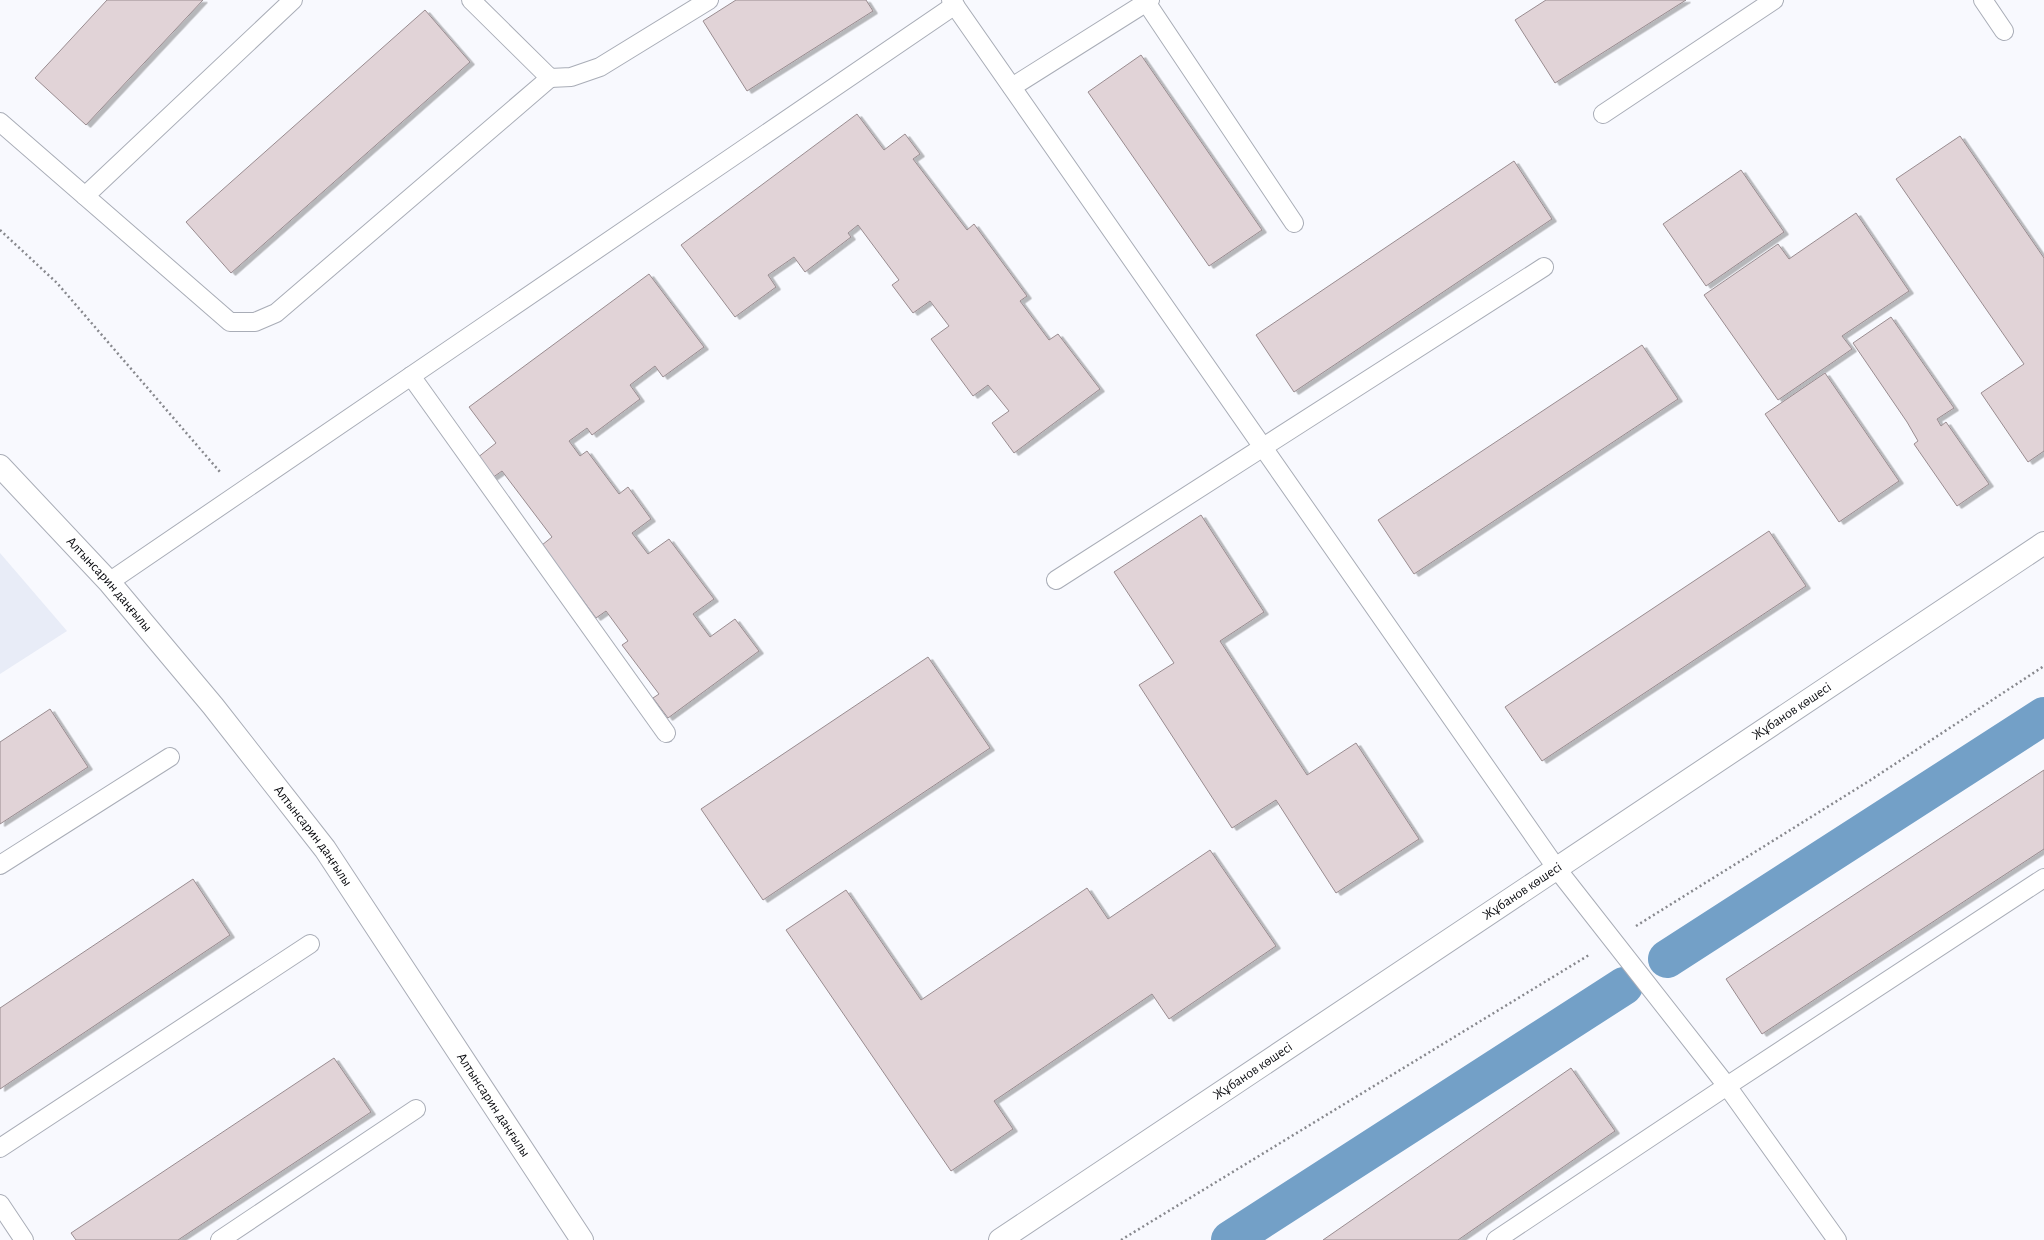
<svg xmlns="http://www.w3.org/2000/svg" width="2044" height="1240" font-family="'Alegreya Sans',sans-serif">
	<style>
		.built { fill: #e8ecf7 }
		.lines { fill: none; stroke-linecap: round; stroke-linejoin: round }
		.canal { stroke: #73a0c7; stroke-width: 38 }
		.building { fill: #e1d3d7; stroke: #998c90; filter: url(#shadow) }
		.service-casing { stroke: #a9adb7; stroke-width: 20 }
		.secondary-casing { stroke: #a9adb7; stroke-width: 24 }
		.path { stroke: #87888d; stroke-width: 2.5; stroke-dasharray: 2 3; stroke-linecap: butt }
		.service { stroke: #fff; stroke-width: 18 }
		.secondary { stroke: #fff; stroke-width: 22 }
		.labels { text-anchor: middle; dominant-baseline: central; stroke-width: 3.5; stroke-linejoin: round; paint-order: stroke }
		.street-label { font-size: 14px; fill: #0a0b0f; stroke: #f8f9fe }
	</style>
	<defs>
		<filter id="shadow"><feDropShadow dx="4.5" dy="2.5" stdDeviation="0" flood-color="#0004"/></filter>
	</defs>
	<rect width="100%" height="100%" fill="#f8f9fe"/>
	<path class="built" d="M0 553 67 631 0 674Z"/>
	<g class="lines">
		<g class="canal">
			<path d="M1667 959 2044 716"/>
			<path d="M1230 1240 1624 986"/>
		</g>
	</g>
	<g class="building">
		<path d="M107 0H203L86 125 35 78Z"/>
		<path d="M736 0H866L873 11 747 91 703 21Z"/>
		<path d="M1546 0H1686L1555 83 1515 20Z"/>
		<path d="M425 10 470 62 231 273 186 222Z"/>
		<path d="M1141 55 1262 230 1209 266 1088 92Z"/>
		<path d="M857 114 884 150 905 134 920 154 913 159 967 230 974 224 1027 296 1020 301 1049 340 1058 334 1100 389 1014 453 992 423 1009 411 988 385 973 396 931 339 949 326 930 301 913 313 892 285 899 280 858 225 848 233 851 237 805 272 794 257 768 275 776 287 735 317 681 245Z"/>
		<path d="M1960 136 2044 258V451L2028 462 1981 393 2024 364 1896 179Z"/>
		<path d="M1514 161 1552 219 1294 392 1256 335Z"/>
		<path d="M1741 170 1784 232 1706 286 1663 224Z"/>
		<path d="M1856 213 1909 291 1842 336 1852 349 1778 400 1704 295 1778 244 1789 259Z"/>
		<path d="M649 274 704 347 663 377 655 366 630 385 640 399 592 435 587 428 569 441 580 456 587 451 619 494 628 487 651 519 632 533 648 554 669 539 714 599 693 614 710 637 735 619 759 651 668 718 653 698 659 694 622 645 628 641 606 611 596 618 542 545 552 537 502 471 492 478 477 458 496 443 469 407Z"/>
		<path d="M1891 317 1954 408 1937 419 1941 426 1946 422 1989 484 1957 506 1914 444 1918 441 1907 422 1853 343Z"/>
		<path d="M1642 345 1678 399 1414 574 1378 520Z"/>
		<path d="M1825 373 1899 481 1839 522 1765 414Z"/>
		<path d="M1201 515 1264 612 1220 641 1307 775 1356 743 1419 839 1336 893 1276 800 1232 828 1139 685 1174 663 1114 572Z"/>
		<path d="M1769 531 1806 586 1542 761 1505 707Z"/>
		<path d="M928 657 990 748 763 900 701 809Z"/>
		<path d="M50 709 88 767 0 824V742Z"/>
		<path d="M2044 770V849L1762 1034 1726 979Z"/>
		<path d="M1210 850 1276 946 1169 1019 1152 994 994 1101 1013 1129 951 1171 786 930 846 890 921 1000 1087 888 1108 919Z"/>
		<path d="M193 879 230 935 0 1089V1008Z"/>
		<path d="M334 1058 371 1112 178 1240H76L71 1233Z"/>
		<path d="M1571 1068 1615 1131 1458 1240H1323Z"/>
	</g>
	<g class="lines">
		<defs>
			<g id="service">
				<path d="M471 0 550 78 571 77 600 67 709 0"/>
				<path d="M951 0 1557 869 1727 1086 1837 1240"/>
				<path d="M1983 0 2004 31"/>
				<path d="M1146 2 1294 223"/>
				<path d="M1012 87 1150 0"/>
				<path d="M1603 114 1774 0"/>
				<path d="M0 122 230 322H255L276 313 550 78"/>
				<path d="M85 196 293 0"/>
				<path d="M411 376 666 733"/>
				<path d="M1056 580 1544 267"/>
				<path d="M109 582 955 5"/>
				<path d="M0 865 170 757"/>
				<path d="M0 1148 310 944"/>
				<path d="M0 1204 24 1240"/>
				<path d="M220 1240 416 1109"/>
				<path d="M1496 1240 1727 1086 2044 878"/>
			</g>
			<g id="secondary">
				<path id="s1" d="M0 466 109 582 213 706 325 849 582 1240"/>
				<path id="s2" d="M1000 1240 2044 543"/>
			</g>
		</defs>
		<use href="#service" class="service-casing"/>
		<use href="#secondary" class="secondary-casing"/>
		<g class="path">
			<path d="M0 230 57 283 220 472"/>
			<path d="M1636 926 1869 781 2044 666"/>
			<path d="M1121 1240 1589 955"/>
		</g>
		<use href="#service" class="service"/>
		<use href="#secondary" class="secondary"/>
	</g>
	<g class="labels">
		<g class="street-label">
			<text stroke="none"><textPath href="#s1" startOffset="161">Алтынсарин даңғылы</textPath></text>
			<text stroke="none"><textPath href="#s2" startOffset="952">Жұбанов көшесі</textPath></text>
			<text stroke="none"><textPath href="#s1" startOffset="485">Алтынсарин даңғылы</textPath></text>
			<text stroke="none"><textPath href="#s2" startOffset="628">Жұбанов көшесі</textPath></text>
			<text stroke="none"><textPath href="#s2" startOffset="304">Жұбанов көшесі</textPath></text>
			<text stroke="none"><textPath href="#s1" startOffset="809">Алтынсарин даңғылы</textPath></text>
		</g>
	</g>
</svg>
